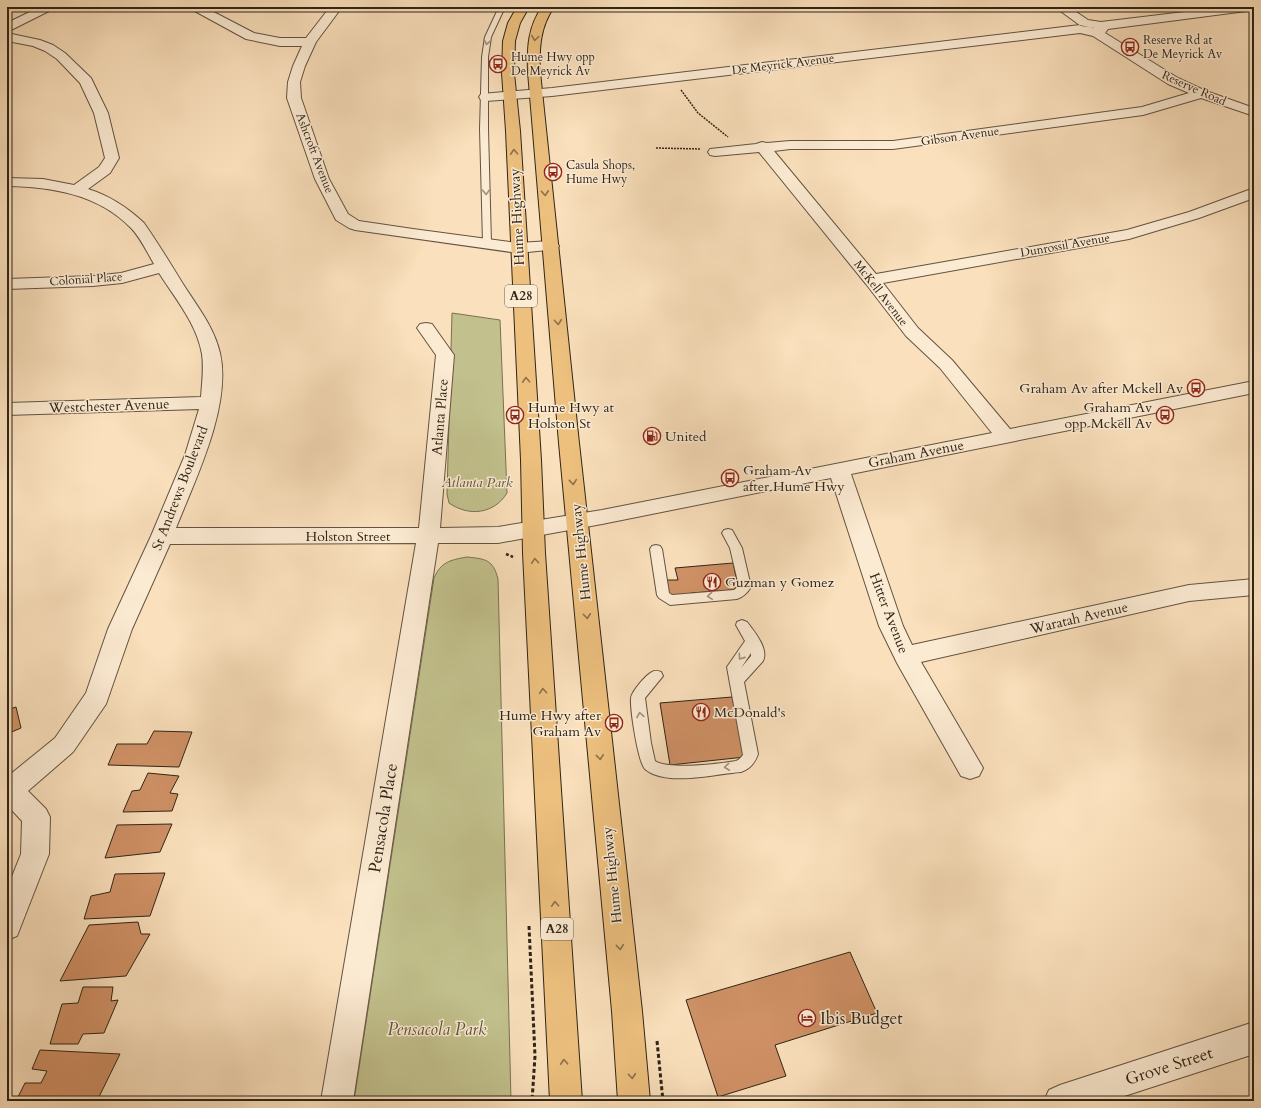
<svg xmlns="http://www.w3.org/2000/svg" width="1261" height="1108" font-family="Cardo,serif">
	<style>
		.green { fill: #c2c18d; stroke: #787252 }
		.building { fill: #d09166; stroke: #2f2417 }
		.lines { fill: none; stroke-linecap: round; stroke-linejoin: round }
		.lane-casing { stroke: #625340; stroke-width: 2 }
		.street-casing { stroke: #625340; stroke-width: 2 }
		.highway-casing { stroke: #2f2417; stroke-width: 2 }
		.path-far2 { stroke: #2f2417; stroke-width: 1.5; stroke-dasharray: 2 1; stroke-linecap: butt }
		.path-far1 { stroke: #2f2417; stroke-width: 2.5; stroke-dasharray: 3 2; stroke-linecap: butt }
		.path { stroke: #2f2417; stroke-width: 3; stroke-dasharray: 4 2.5; stroke-linecap: butt }
		.lane { fill: #fcebd3; fill-rule: evenodd }
		.street { fill: #fcebd3; fill-rule: evenodd }
		.highway { fill: #edc07e; fill-rule: evenodd }
		.oneway { stroke: #8e724a }
		.oneway2 { stroke: #a0917e }
		.labels { text-anchor: middle; dominant-baseline: central; stroke-width: 3; stroke-linejoin: round; paint-order: stroke }
		.far-poi-label { font-size: 12px; fill: #2f2417; stroke: #fcebd3; text-anchor: start }
		.far-street-label { font-size: 12px; fill: #2f2417; stroke: #fcebd3 }
		.shield { fill: #fcebd3; stroke: #6c604f; stroke-width: 1 }
		.shield-label { font-size: 13px; font-weight: bold; fill: #2f2417 }
		.street-label { font-size: 14px; fill: #2f2417; stroke: #fcebd3 }
		.poi-label { font-size: 14px; fill: #2f2417; stroke: #fcebd3; text-anchor: start }
		.park-label { font-size: 14px; font-style: italic; fill: #5b533a; stroke: #fcebd3 }
		.near-street-label { font-size: 17px; fill: #2f2417; stroke: #fcebd3 }
		.near-poi-label { font-size: 17px; fill: #2f2417; stroke: #fcebd3; text-anchor: start }
		.near-park-label { font-size: 17px; font-style: italic; fill: #5b533a; stroke: #fcebd3 }
	</style>
	<rect width="100%" height="100%" fill="#fae0bc"/>
	<filter id="stains"><feTurbulence type="fractalNoise" baseFrequency=".005" numOctaves="4"/><feColorMatrix values="0 0 0 0 .2 0 0 0 0 .09 0 0 0 0 .02 0 0 0 .5 -.17"/></filter>
	<radialGradient id="worn" r=".72"><stop offset=".6" stop-color="#630" stop-opacity="0"/><stop offset="1" stop-color="#630" stop-opacity=".3"/></radialGradient>
	<g class="green">
		<path d="M452 313 500 320 507 493C494 514 469 517 449 503L447 494Z"/>
		<path d="M467 557C485 559 493 559 498 579L511 1101H354L434 578C441 562 450 560 467 557Z"/>
	</g>
	<g class="building">
		<path d="M733 563 738 586 733 590 691 593 692 595 669 597 666 580H678L675 568Z"/>
		<path d="M732 697 745 757 670 765 660 703Z"/>
		<path d="M16 707 21 728 7 734V710Z"/>
		<path d="M154 731 192 732 179 767 108 765 117 744H147Z"/>
		<path d="M148 773 179 776 170 793 178 794 172 811 123 812 132 791 140 790Z"/>
		<path d="M172 824 160 852 105 858 117 825Z"/>
		<path d="M165 873 150 916 84 919 91 896 110 892 115 874Z"/>
		<path d="M138 922 141 934H150L126 976 60 981 89 925Z"/>
		<path d="M850 952 877 1013 775 1045 786 1076 718 1097 686 1000Z"/>
		<path d="M83 987H113L111 1001 118 1000 104 1033 83 1034 78 1044H50L62 1004 78 1003Z"/>
		<path d="M40 1050 120 1054 97 1101H16L25 1083H41L47 1071 32 1069Z"/>
	</g>
	<g class="lines">
		<defs>
			<g id="lane">
				<path d="M499 7H505L491 37 488 57V129L491 243 487 246 483 243 480 129 482 57 485 37Z"/>
				<path d="M728 529 732 530 742 548 751 587C748 592 743 597 737 599L670 605 659 598 657 595 650 549 652 546 656 545 660 546 662 549 669 593 672 595 734 590 739 586 730 548 722 533 724 530Z"/>
				<path d="M742 620 747 622C754 631 769 649 763 661L744 682 758 754C755 763 750 769 741 772 715 774 678 784 653 774 651 773 647 771 645 769 638 762 630 709 631 698 632 691 646 675 652 672 655 670 658 671 661 672L663 676 645 698 651 743 655 761C669 770 719 764 736 761 739 760 741 757 743 755L727 667 745 641 736 625 737 622ZM751 653V656L741 668Z"/>
			</g>
			<g id="street">
				<path d="M40 7H55L53 9 7 32V23Z"/>
				<path d="M189 7H204L254 33 280 38H306L330 7H342L316 42 305 66 300 82 301 98 329 179 348 214 359 221 413 229 518 243 551 241 557 243 559 246 557 249 518 253 355 230 349 228 336 220 315 179 287 98 288 82 293 66 302 46H280L246 39 191 9Z"/>
				<path d="M1055 7H1069L1088 20 1101 22 1226 7H1254V10L1108 29 1105 33 1178 78 1206 91 1254 108V116L1201 98 1143 115 893 149H790L774 151 876 274 1127 230 1189 212 1254 188V198L1199 218 1129 239 883 283 918 328 952 360 1010 429 1254 381V393L851 474 903 626 912 645 1189 585 1254 579V595L1189 601 921 662 983 768 979 776 970 779 961 776 897 663 879 626 831 478 602 524 498 543H438L353 1101H321L416 543 170 544 132 629 106 704 73 752 28 791 46 809 50 817 49 854 17 936 7 940V889L21 854 22 821 7 805V777L55 738 86 693 108 629 151 536 185 455 199 409 7 415V403L201 397C202 383 204 368 202 354 197 324 175 298 159 273L122 283 93 286 7 289V279L93 276 121 273 154 264C147 252 140 237 131 228 98 194 52 187 7 186V178L43 179 74 185 99 167 105 158 94 113 80 83 57 59 45 51 33 46 7 41V33L40 40 53 45 65 53 91 78 108 113 119 158 110 173 88 189C110 196 127 207 144 223 158 243 170 263 183 284 197 306 214 327 220 353 232 406 195 480 176 528H419L436 355 417 328 420 324 426 323 432 324 454 355 440 528 498 527 602 510 992 433 940 368 906 336 866 284 759 152 715 156 710 155 708 152 710 149 756 144 762 142 767 143 790 141H893L1142 107 1189 93 1168 84 1093 36 1080 33 552 96 486 101 481 100 479 97 481 94 552 88 1080 25 1093 28H1095L1081 26Z"/>
				<path d="M1254 1022V1054L1109 1101H1044L1049 1090 1060 1085Z"/>
			</g>
			<g id="highway">
				<path d="M517 7H529L520 23 515 41 514 73 520 131 541 460 545 553 582 1101H550L523 553 521 460 506 131 502 73 503 41 508 23Z"/>
				<path d="M542 7H554C540 27 539 48 540 72L579 443 642 1011 650 1101H618L612 1011 559 443 528 72C527 48 528 27 542 7Z"/>
			</g>
		</defs>
		<use href="#lane" class="lane-casing"/>
		<use href="#street" class="street-casing"/>
		<use href="#highway" class="highway-casing"/>
		<g class="path-far2">
			<path d="M681 90 698 113 728 137"/>
			<path d="M656 148 701 149"/>
		</g>
		<path class="path-far1" d="M506 554 513 557"/>
		<g class="path">
			<path d="M529 926 535 1056 532 1101"/>
			<path d="M657 1041 663 1101"/>
		</g>
		<use href="#lane" class="lane"/>
		<use href="#street" class="street"/>
		<use href="#highway" class="highway"/>
	</g>
	<defs><path id="oneway-chevron" d="M-2-3.5L2.5 0L-2 3.5" fill="none" stroke-width="1.6" stroke-linecap="round" stroke-linejoin="round"/></defs>
	<g class="oneway">
		<use href="#oneway-chevron" transform="translate(535 38) rotate(98)"/>
		<use href="#oneway-chevron" transform="translate(514 152) rotate(-93)"/>
		<use href="#oneway-chevron" transform="translate(545 193) rotate(86)"/>
		<use href="#oneway-chevron" transform="translate(558 322) rotate(85)"/>
		<use href="#oneway-chevron" transform="translate(526 380) rotate(-93)"/>
		<use href="#oneway-chevron" transform="translate(573 482) rotate(84)"/>
		<use href="#oneway-chevron" transform="translate(535 561) rotate(-94)"/>
		<use href="#oneway-chevron" transform="translate(587 616) rotate(85)"/>
		<use href="#oneway-chevron" transform="translate(543 691) rotate(-94)"/>
		<use href="#oneway-chevron" transform="translate(600 757) rotate(84)"/>
		<use href="#oneway-chevron" transform="translate(555 904) rotate(-93)"/>
		<use href="#oneway-chevron" transform="translate(620 947) rotate(84)"/>
		<use href="#oneway-chevron" transform="translate(564 1062) rotate(-93)"/>
		<use href="#oneway-chevron" transform="translate(632 1076) rotate(85)"/>
	</g>
	<g class="oneway2">
		<use href="#oneway-chevron" transform="translate(487 42) rotate(101)"/>
		<use href="#oneway-chevron" transform="translate(486 192) rotate(89)"/>
		<use href="#oneway-chevron" transform="translate(710 596) rotate(175)"/>
		<use href="#oneway-chevron" transform="translate(741 657) rotate(125)"/>
		<use href="#oneway-chevron" transform="translate(640 715) rotate(-99)"/>
		<use href="#oneway-chevron" transform="translate(727 767) rotate(174)"/>
	</g>
	<defs>
		<symbol id="bus-ring" viewBox="-11 -11 22 22"><circle r="9.5" fill="#fcebd3" stroke="#8f2418" stroke-width="1.5"/><path d="M-5-6H5V4H4V6H2V4H-2V6H-4V4H-5ZM-3.5-4V0h7V-4ZM-3.5 1.2v1.5H-2V1.2ZM2 1.2v1.5H3.5V1.2Z" fill="#8f2418"/></symbol>
		<symbol id="fuel-ring" viewBox="-11 -11 22 22"><circle r="9.5" fill="#fcebd3" stroke="#8f2418" stroke-width="1.5"/><path d="M-5.5-6h7V0h2V4h1.3V-2.5L3-4.5l.8-.8L6-3V5H2.5V1h-1V6h-7ZM-4.2-4.7v3.2H.2V-4.7Z" fill="#8f2418"/></symbol>
		<symbol id="restaurant-ring" viewBox="-11 -11 22 22"><circle r="9.5" fill="#fcebd3" stroke="#8f2418" stroke-width="1.5"/><path d="M-5-6h1v4h1v-4h1v4h1v-4h1v5L-1.5 .5V6h-2V.5L-5-1ZM5-6V6H3V1.5H1.5Q1.5-4 5-6Z" fill="#8f2418"/></symbol>
		<symbol id="hotel-ring" viewBox="-11 -11 22 22"><circle r="9.5" fill="#fcebd3" stroke="#8f2418" stroke-width="1.5"/><path d="M-6-4.5h1.5V1H6V5H4.5V3h-9V5H-6ZM-4 0a1.8 1.8 0 1 1 3.6 0ZM.5 0V-2.5h3Q6-2.5 6 0Z" fill="#8f2418"/></symbol>
	</defs>
	<g fill-rule="evenodd">
		<use href="#bus-ring" x="1120" y="37" width="20" height="20"/>
		<use href="#bus-ring" x="488" y="54" width="20" height="20"/>
		<use href="#bus-ring" x="543" y="162" width="20" height="20"/>
		<use href="#bus-ring" x="1186" y="378" width="20" height="20"/>
		<use href="#bus-ring" x="505" y="405" width="20" height="20"/>
		<use href="#bus-ring" x="1155" y="405" width="20" height="20"/>
		<use href="#fuel-ring" x="642" y="426" width="20" height="20"/>
		<use href="#bus-ring" x="720" y="468" width="20" height="20"/>
		<use href="#restaurant-ring" x="702" y="572" width="20" height="20"/>
		<use href="#restaurant-ring" x="691" y="702" width="20" height="20"/>
		<use href="#bus-ring" x="604" y="713" width="20" height="20"/>
		<use href="#hotel-ring" x="797" y="1008" width="20" height="20"/>
	</g>
	<g class="labels">
		<g class="far-poi-label">
			<text x="1143" y="40">Reserve Rd at<tspan x="1143" dy="14">De Meyrick Av</tspan></text>
			<text x="511" y="57">Hume Hwy opp<tspan x="511" dy="14">De Meyrick Av</tspan></text>
			<text x="566" y="165">Casula Shops,<tspan x="566" dy="14">Hume Hwy</tspan></text>
		</g>
		<g class="far-street-label">
			<text transform="translate(783 64) rotate(-7)">De Meyrick Avenue</text>
			<text transform="translate(1194 88) rotate(24)">Reserve Road</text>
			<text transform="translate(960 136) rotate(-8)">Gibson Avenue</text>
			<text transform="translate(315 153) rotate(69)">Ashcroft Avenue</text>
			<text transform="translate(1065 245) rotate(-10)">Dunrossil Avenue</text>
			<text transform="translate(86 279) rotate(-4)">Colonial Place</text>
			<text transform="translate(881 293) rotate(52)">McKell Avenue</text>
		</g>
		<g class="shield">
			<rect x="505" y="285" width="32" height="22" rx="3"/>
			<rect x="541" y="918" width="32" height="22" rx="3"/>
		</g>
		<g class="shield-label">
			<text x="521" y="296">A28</text>
			<text x="557" y="929">A28</text>
		</g>
		<g class="street-label">
			<text transform="translate(517 217) rotate(-93)">Hume Highway</text>
			<text transform="translate(109 406) rotate(-2)">Westchester Avenue</text>
			<text transform="translate(440 417) rotate(-85)">Atlanta Place</text>
			<text transform="translate(916 454) rotate(-11)">Graham Avenue</text>
			<text transform="translate(180 488) rotate(-69)">St Andrews Boulevard</text>
			<text x="348" y="536">Holston Street</text>
			<text transform="translate(581 552) rotate(-96)">Hume Highway</text>
			<text transform="translate(889 613) rotate(69)">Hitter Avenue</text>
			<text transform="translate(1079 618) rotate(-13)">Waratah Avenue</text>
			<text transform="translate(612 875) rotate(-96)">Hume Highway</text>
		</g>
		<g class="poi-label">
			<text x="1183" y="388" text-anchor="end">Graham Av after Mckell Av</text>
			<text x="528" y="407">Hume Hwy at<tspan x="528" dy="16">Holston St</tspan></text>
			<text x="1152" y="407" text-anchor="end">Graham Av<tspan x="1152" dy="16">opp Mckell Av</tspan></text>
			<text x="665" y="436">United</text>
			<text x="743" y="470">Graham Av<tspan x="743" dy="16">after Hume Hwy</tspan></text>
			<text x="725" y="582">Guzman y Gomez</text>
			<text x="714" y="712">McDonald's</text>
			<text x="601" y="715" text-anchor="end">Hume Hwy after<tspan x="601" dy="16">Graham Av</tspan></text>
		</g>
		<g class="park-label">
			<text x="477" y="482">Atlanta Park</text>
		</g>
		<g class="near-street-label">
			<text transform="translate(383 818) rotate(-81)">Pensacola Place</text>
			<text transform="translate(1169 1066) rotate(-18)">Grove Street</text>
		</g>
		<g class="near-poi-label">
			<text x="820" y="1018">Ibis Budget</text>
		</g>
		<g class="near-park-label">
			<text x="437" y="1029">Pensacola Park</text>
		</g>
	</g>
	<rect width="1261" height="1108" fill="none" stroke="#fae0bc" stroke-width="24"/>
	<rect x="8" y="8" width="1245" height="1092" fill="none" stroke="#2f2417" stroke-width="2"/>
	<rect x="12" y="12" width="1237" height="1084" fill="none" stroke="#2f2417"/>
	<rect width="100%" height="100%" filter="url(#stains)"/>
	<rect width="100%" height="100%" fill="url(#worn)"/>
</svg>
